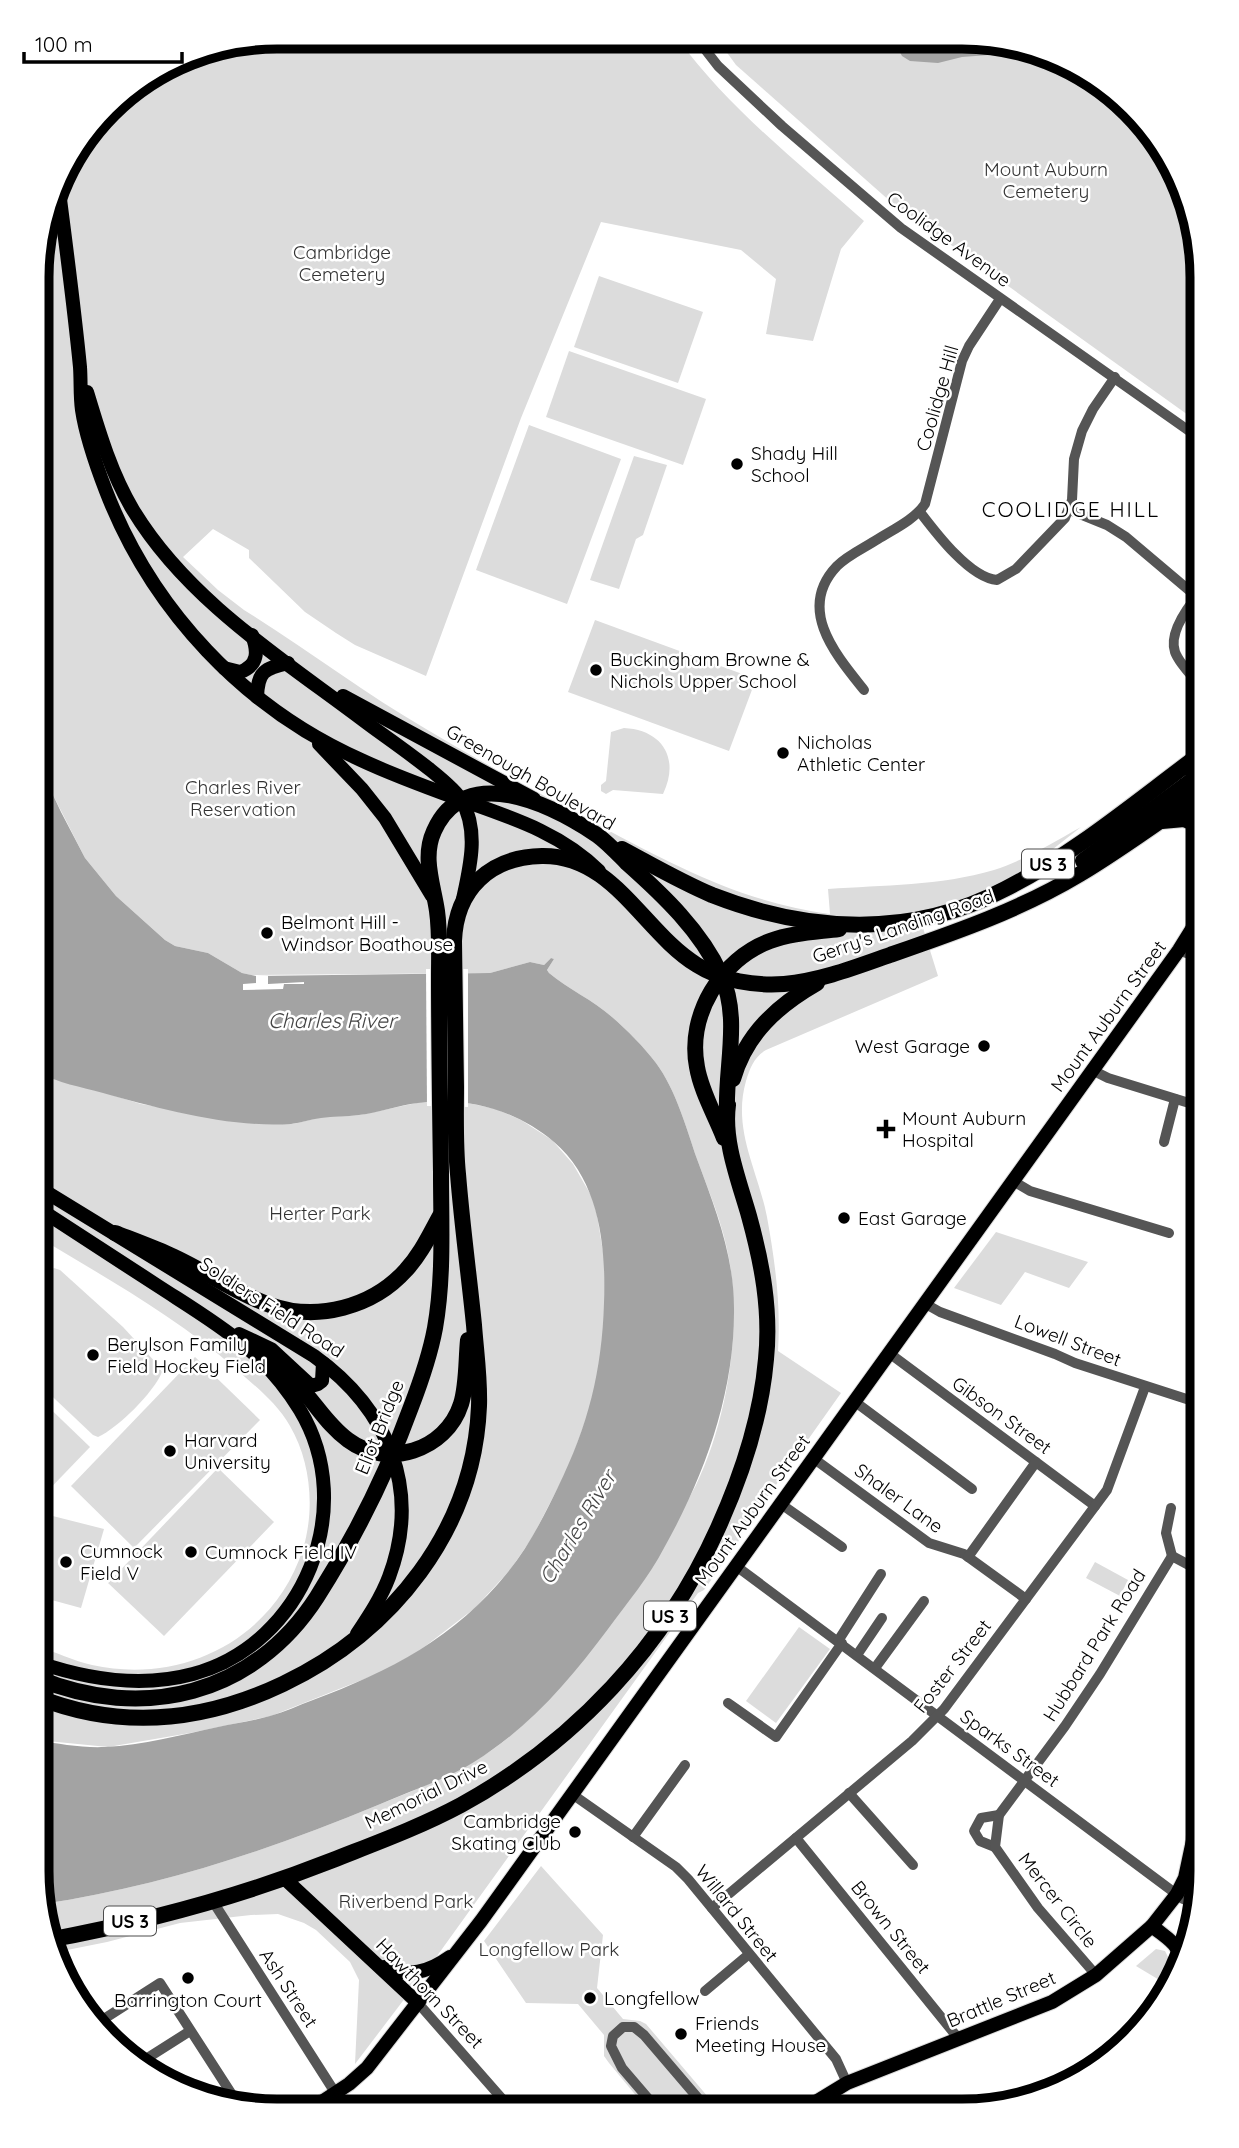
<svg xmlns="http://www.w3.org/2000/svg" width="1239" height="2148" font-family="Quicksand,sans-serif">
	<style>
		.green { fill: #dcdcdc }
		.water { fill: #a3a3a3 }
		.pier { fill: #fff }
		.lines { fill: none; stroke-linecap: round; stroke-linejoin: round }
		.major-casing { stroke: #dbdbdb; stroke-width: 16 }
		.highway-casing { stroke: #dbdbdb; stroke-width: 18 }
		.minor { stroke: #555; stroke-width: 10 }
		.major { stroke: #000; stroke-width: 14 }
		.highway { stroke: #000; stroke-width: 16 }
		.poi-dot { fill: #000; stroke: #fff; stroke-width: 2.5 }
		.labels { text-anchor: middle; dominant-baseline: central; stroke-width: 5; stroke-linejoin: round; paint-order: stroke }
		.shield { fill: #fff; stroke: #4c4c4c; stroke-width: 2 }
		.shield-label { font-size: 18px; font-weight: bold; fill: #000 }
		.park-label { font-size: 19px; fill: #333; stroke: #fff }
		.street-label { font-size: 19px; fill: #000; stroke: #fff }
		.poi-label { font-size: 19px; fill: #000; stroke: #fff; text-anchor: start }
		.neighbourhood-label { font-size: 21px; letter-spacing: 2px; fill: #000; stroke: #fff }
		.water-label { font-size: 21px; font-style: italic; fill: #444; stroke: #fff }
		.rim { fill: none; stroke: #000; stroke-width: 9 }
	</style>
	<rect width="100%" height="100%" fill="#fff"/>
	<g class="green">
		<path d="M277 37 678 39C729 109 800 164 864 221L841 249 813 341 766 334 776 279 741 250 601 222 521 418 426 676 355 645 336 633 305 612 249 558V550L213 529 183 557 218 590 244 610C305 648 364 693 426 729 483 763 540 794 598 825 678 867 739 901 830 914L828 889C883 885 940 886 994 870 1025 860 1052 843 1081 827L1029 868 995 888 919 915 938 976 766 1050C754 1057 750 1068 746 1081 732 1130 758 1170 767 1217 775 1261 781 1305 778 1351L841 1393 742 1533 738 1542 704 1590 698 1593 437 1956 355 2064 359 1980 350 1962 316 1930 304 1923 278 1914 251 1915 180 1923 107 1942 52 1953 42 1904C158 1887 270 1850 378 1805 417 1789 457 1774 492 1750 553 1706 593 1649 632 1586 653 1553 678 1520 696 1485 727 1421 742 1329 729 1259 723 1224 709 1192 697 1159 686 1127 676 1090 656 1063 644 1047 627 1030 612 1017 593 1000 568 989 549 973L547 970 554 959 551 958 544 965 530 962 490 973 251 975 242 973 208 953 175 946 165 940 116 896 85 858 53 795V778L41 751 38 739 39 367C45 349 44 347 39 330V246L62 170 118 97 186 55Z"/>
		<path d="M717 39 1008 41 1120 96 1189 200 1202 277V425L891 202 736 65Z"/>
		<path d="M599 276 703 312 678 383 574 347Z"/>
		<path d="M569 351 706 399 683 465 546 417Z"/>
		<path d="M529 425 621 459 567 604 476 570Z"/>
		<path d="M634 456 667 465 643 535 636 539 619 589 590 580Z"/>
		<path d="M595 620 756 679 729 751 568 692Z"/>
		<path d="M624 728C663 730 680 759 663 794L613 790 606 794 601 791V785L606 781 611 732Z"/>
		<path d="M38 1072 141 1104 241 1121 293 1124 322 1117 360 1115 421 1102 468 1103 496 1109 521 1120 552 1140 573 1164 592 1197 597 1215 604 1258 605 1285 603 1346 600 1369 588 1414 569 1466 532 1538 510 1570 475 1608 419 1651 382 1672 271 1716 190 1733 108 1747 37 1740V1646C55 1652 74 1661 92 1665 183 1685 274 1639 303 1549 315 1509 311 1462 290 1426 276 1402 256 1387 236 1369 175 1316 106 1278 38 1237Z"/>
		<path d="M996 1232 1088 1262 1069 1288 1025 1272 1001 1305 954 1288Z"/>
		<path d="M54 1268 60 1270 123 1327 158 1365 162 1372C154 1392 118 1428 98 1437L93 1435 37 1382V1279Z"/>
		<path d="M195 1357 260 1420 134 1548 71 1486Z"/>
		<path d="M37 1396 90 1447 38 1501 37 1500Z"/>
		<path d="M218 1468 274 1522 164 1636 108 1583Z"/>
		<path d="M37 1512 104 1529 81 1608 37 1596Z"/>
		<path d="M1095 1562 1128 1580 1120 1596 1086 1578Z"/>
		<path d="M799 1627 830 1649 776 1723 746 1701Z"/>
		<path d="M541 1866 603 1935 597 1988 623 2019 640 2021 646 2024 720 2111 648 2110 609 2063 604 2056V2035L578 2004 526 2003 484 1941Z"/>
		<path d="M1156 1949 1165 1951 1169 1959 1166 1984 1136 1966Z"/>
	</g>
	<g class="water">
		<path d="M894 41H1008L1023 49 1015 53 962 57 938 63 910 61 902 56Z"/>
		<path d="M1196 242 1202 277V323C1177 305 1196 274 1191 248Z"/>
		<path d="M38 739 41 751 53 778V795L61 812 85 858 116 896 165 940 175 946 208 953 242 973 256 976 490 973 530 962 544 965 551 958 554 959 547 970 549 973C568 989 593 1000 612 1017 627 1030 644 1047 656 1063 676 1090 686 1127 697 1159 715 1208 734 1255 734 1308 735 1392 705 1475 664 1548 649 1577 627 1603 608 1629 570 1680 529 1728 474 1762 445 1780 410 1791 378 1805 270 1850 158 1887 42 1904L37 1871V1740C59 1744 82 1748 105 1747 143 1745 181 1735 218 1727 235 1723 253 1721 270 1716 285 1712 299 1705 313 1700 390 1671 455 1638 508 1572 529 1546 544 1516 558 1487 588 1426 602 1371 604 1303 606 1247 600 1181 554 1142 516 1110 467 1096 418 1103 398 1105 379 1113 359 1115 346 1117 333 1116 321 1118 311 1119 301 1123 291 1124 230 1128 161 1109 103 1093 81 1087 58 1083 38 1072Z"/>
	</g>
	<g class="pier">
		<path d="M426 969H468V1107L427 1106Z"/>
		<path d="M256 976H268V984L304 982V984H284L283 989 243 990V984L256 983Z"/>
	</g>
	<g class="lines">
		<defs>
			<g id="major">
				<path d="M58 184C66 245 74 306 80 367 81 381 80 396 82 410 86 437 96 465 106 491 152 610 244 708 361 760 393 775 426 787 459 799 509 817 560 832 599 871"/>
				<path d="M87 392C99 432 111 473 133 510 188 601 284 660 367 723 388 739 451 781 462 801 479 831 470 867 463 899"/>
				<path d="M224 668 240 672C259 665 258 651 252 635"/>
				<path d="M343 696 534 799"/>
				<path d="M257 697C258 671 264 669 288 663"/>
				<path d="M319 744 362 789 385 818 432 896"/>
				<path d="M38 1187 314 1356C388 1409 422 1489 389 1577 381 1598 369 1616 357 1634"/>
				<path d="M239 1334 271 1349 311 1386 318 1384 322 1381 323 1363"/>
				<path d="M37 1662C86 1679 141 1688 193 1674 304 1644 359 1508 300 1410 263 1349 215 1323 158 1286 118 1260 78 1234 38 1208"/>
				<path d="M284 1878 418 2003"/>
				<path d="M1152 1926C1170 1941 1184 1945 1179 1971"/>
				<path d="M384 1967C408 1978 429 1972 450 1957"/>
				<path d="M311 2109 349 2084 367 2068 481 1921 1179 950 1202 913"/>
				<path d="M801 2111 847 2083 1052 2002 1096 1975 1152 1926 1177 1894 1185 1878 1202 1798"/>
			</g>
			<g id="highway">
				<path d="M1162 821 1184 819 1202 826"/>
				<path d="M622 849C652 865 681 882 712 895 809 933 912 938 1005 889 1076 853 1138 800 1202 753"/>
				<path d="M1083 861 1202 773"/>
				<path d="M733 1079C746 1034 777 1006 817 983"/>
				<path d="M724 1138C715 1115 701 1091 697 1067 687 1015 721 959 770 941 791 933 816 932 839 929"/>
				<path d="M115 1233C133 1240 152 1247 170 1255 204 1270 235 1293 270 1305 317 1322 373 1307 406 1270 421 1254 430 1234 440 1216"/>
				<path d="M251 1349C269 1363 289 1375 305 1393 319 1409 330 1427 348 1440 387 1469 446 1451 461 1404 467 1385 466 1360 468 1340"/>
				<path d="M37 1678C143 1722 254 1695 317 1597 355 1537 387 1473 411 1407 421 1381 430 1355 435 1328 444 1277 441 1224 441 1173 440 1107 439 1042 439 976 439 955 440 932 437 911 433 884 422 857 434 831 465 761 552 805 597 835 608 843 618 854 627 863 663 895 701 931 721 975 741 1018 725 1067 727 1113"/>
				<path d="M37 1697C120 1730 203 1722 283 1684 392 1632 474 1530 479 1406 480 1379 476 1352 474 1325 469 1275 462 1225 458 1174 455 1145 456 1116 456 1087 455 1039 455 990 454 941 456 889 490 857 542 856 614 855 643 932 697 965 722 981 755 986 784 984 820 981 856 967 890 955 956 932 1020 910 1080 874 1122 849 1162 819 1202 792"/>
				<path d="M48 1940C145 1922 242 1896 333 1860 376 1843 420 1827 461 1805 574 1743 665 1646 718 1528 742 1475 761 1417 766 1359 771 1310 762 1263 749 1216 739 1181 723 1141 728 1105"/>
			</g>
		</defs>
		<use href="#major" class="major-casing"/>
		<use href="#highway" class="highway-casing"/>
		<g class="minor">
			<path d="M697 39 718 66 782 126 901 228 1202 440"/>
			<path d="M1070 510 1107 525 1126 537 1197 597"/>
			<path d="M920 512C936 533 970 578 997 580L1016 569 1065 518 1072 500 1074 459 1082 431 1093 409 1115 377"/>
			<path d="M1202 685 1199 684C1191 675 1179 663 1175 652 1168 632 1190 604 1202 590"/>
			<path d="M864 690C836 655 796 609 837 566 848 555 864 548 878 539 894 529 914 520 925 504L962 361 969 346 1000 299"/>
			<path d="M1179 950 1202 959"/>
			<path d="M1092 1070 1108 1078 1202 1107"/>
			<path d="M1164 1142 1175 1099"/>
			<path d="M1013 1181 1030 1191 1169 1233"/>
			<path d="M924 1303 940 1312 1055 1354 1075 1363 1202 1404"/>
			<path d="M889 1353 1095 1506"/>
			<path d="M854 1401 972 1489"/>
			<path d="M813 1458 929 1543 964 1554 1026 1599"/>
			<path d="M781 1504 842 1547"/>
			<path d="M1171 1508 1166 1533 1172 1556"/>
			<path d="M968 1557 1036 1462"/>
			<path d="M736 1566 1183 1899 1197 1905"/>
			<path d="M838 1641 881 1574"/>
			<path d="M857 1655 882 1618"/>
			<path d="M875 1668 924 1601"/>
			<path d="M728 1703 776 1737 842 1643"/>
			<path d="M849 1793 913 1865"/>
			<path d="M572 1794 676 1867 688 1879 836 2059 847 2083"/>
			<path d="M633 1837 685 1765"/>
			<path d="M796 1838 958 2038"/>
			<path d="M995 1847 980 1841 974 1831 981 1818 999 1815"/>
			<path d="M212 1900 336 2094"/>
			<path d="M712 1908 912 1741 944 1709 1107 1490 1145 1387"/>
			<path d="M1096 1975 1038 1908 995 1847 999 1815 1065 1726 1100 1674 1172 1556 1202 1572"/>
			<path d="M705 1991 748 1955"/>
			<path d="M418 2003 512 2110"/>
			<path d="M98 2026 96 2024 160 1983 240 2107"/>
			<path d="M138 2064 190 2031"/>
			<path d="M331 2097 336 2109"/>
			<path d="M658 2110 622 2068 611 2046 613 2036 623 2027H634L644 2035 709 2111"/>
		</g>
		<use href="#major" class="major"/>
		<use href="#highway" class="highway"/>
	</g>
	<g class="poi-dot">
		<circle cx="737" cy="464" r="7"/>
		<circle cx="596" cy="670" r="7"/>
		<circle cx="783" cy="753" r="7"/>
		<circle cx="267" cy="933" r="7"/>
		<circle cx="984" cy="1046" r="7"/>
		<path d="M882.5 1118.5h7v7h7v7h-7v7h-7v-7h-7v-7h7z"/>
		<circle cx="844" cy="1218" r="7"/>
		<circle cx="93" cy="1355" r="7"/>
		<circle cx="170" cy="1451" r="7"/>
		<circle cx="191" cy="1552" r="7"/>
		<circle cx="66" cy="1562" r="7"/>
		<circle cx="575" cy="1832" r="7"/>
		<circle cx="188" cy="1978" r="7"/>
		<circle cx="590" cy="1998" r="7"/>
		<circle cx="681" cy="2034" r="7"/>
	</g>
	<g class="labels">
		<g class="shield">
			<rect x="1022" y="849.5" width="52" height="29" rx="5"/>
			<rect x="644" y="1601.5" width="52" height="29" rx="5"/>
			<rect x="104" y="1906.5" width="52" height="29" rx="5"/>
		</g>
		<g class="shield-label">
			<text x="1048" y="864">US 3</text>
			<text x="670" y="1616">US 3</text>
			<text x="130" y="1921">US 3</text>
		</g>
		<g class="park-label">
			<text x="1046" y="169">Mount Auburn<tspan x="1046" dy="22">Cemetery</tspan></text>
			<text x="342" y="252">Cambridge<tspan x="342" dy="22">Cemetery</tspan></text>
			<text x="243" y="787">Charles River<tspan x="243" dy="22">Reservation</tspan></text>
			<text x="320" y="1213">Herter Park</text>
			<text x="406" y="1901">Riverbend Park</text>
			<text x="549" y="1949">Longfellow Park</text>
		</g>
		<g class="street-label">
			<text transform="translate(949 239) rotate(36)">Coolidge Avenue</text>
			<text transform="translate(937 398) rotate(-74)">Coolidge Hill</text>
			<text transform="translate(531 777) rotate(30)">Greenough Boulevard</text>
			<text transform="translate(903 926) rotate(-19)">Gerry's Landing Road</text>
			<text transform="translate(1108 1016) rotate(-54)">Mount Auburn Street</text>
			<text transform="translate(272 1307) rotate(33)">Soldiers Field Road</text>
			<text transform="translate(1068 1340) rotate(21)">Lowell Street</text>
			<text transform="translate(1002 1415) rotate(36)">Gibson Street</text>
			<text transform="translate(379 1427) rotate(-68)">Eliot Bridge</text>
			<text transform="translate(899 1498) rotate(36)">Shaler Lane</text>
			<text transform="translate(752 1510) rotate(-54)">Mount Auburn Street</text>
			<text transform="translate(1094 1645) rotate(-58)">Hubbard Park Road</text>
			<text transform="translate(952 1666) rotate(-52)">Foster Street</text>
			<text transform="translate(1010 1748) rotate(36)">Sparks Street</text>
			<text transform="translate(426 1794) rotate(-26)">Memorial Drive</text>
			<text transform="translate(1058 1900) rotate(52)">Mercer Circle</text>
			<text transform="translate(737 1913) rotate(51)">Willard Street</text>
			<text transform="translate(891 1927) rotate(51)">Brown Street</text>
			<text transform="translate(289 1988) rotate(57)">Ash Street</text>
			<text transform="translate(430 1993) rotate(46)">Hawthorn Street</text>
			<text transform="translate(1001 1999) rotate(-23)">Brattle Street</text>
		</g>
		<g class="poi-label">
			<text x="751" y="453">Shady Hill<tspan x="751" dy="22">School</tspan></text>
			<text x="610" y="659">Buckingham Browne &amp;<tspan x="610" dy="22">Nichols Upper School</tspan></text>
			<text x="797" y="742">Nicholas<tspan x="797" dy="22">Athletic Center</tspan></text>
			<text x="281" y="922">Belmont Hill -<tspan x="281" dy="22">Windsor Boathouse</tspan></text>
			<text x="970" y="1046" text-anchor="end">West Garage</text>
			<text x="902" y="1118">Mount Auburn<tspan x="902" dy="22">Hospital</tspan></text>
			<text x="858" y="1218">East Garage</text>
			<text x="107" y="1344">Berylson Family<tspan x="107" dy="22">Field Hockey Field</tspan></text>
			<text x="184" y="1440">Harvard<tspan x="184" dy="22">University</tspan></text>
			<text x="80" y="1551">Cumnock<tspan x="80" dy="22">Field V</tspan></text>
			<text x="205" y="1552">Cumnock Field IV</text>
			<text x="561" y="1821" text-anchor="end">Cambridge<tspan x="561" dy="22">Skating Club</tspan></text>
			<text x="604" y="1998">Longfellow</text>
			<text x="188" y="2000" text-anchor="middle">Barrington Court</text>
			<text x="695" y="2023">Friends<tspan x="695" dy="22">Meeting House</tspan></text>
		</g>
		<g class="neighbourhood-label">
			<text x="1071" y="509">COOLIDGE HILL</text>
		</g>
		<g class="water-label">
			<text x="332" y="1020">Charles River</text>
			<text transform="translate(577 1527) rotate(-59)">Charles River</text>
		</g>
	</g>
	<path d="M0 0H1239V2148H0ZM277 49H962A228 228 0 0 1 1190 277V1871A228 228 0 0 1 962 2099H277A228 228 0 0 1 49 1871V277A228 228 0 0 1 277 49Z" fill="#fff" fill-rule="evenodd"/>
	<path class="rim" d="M277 49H962A228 228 0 0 1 1190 277V1871A228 228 0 0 1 962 2099H277A228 228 0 0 1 49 1871V277A228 228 0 0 1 277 49Z"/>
	<path d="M24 52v10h158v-10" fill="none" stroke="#000000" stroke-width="3.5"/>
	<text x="35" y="52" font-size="21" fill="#000000" stroke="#ffffff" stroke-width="5" paint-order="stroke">100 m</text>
</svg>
